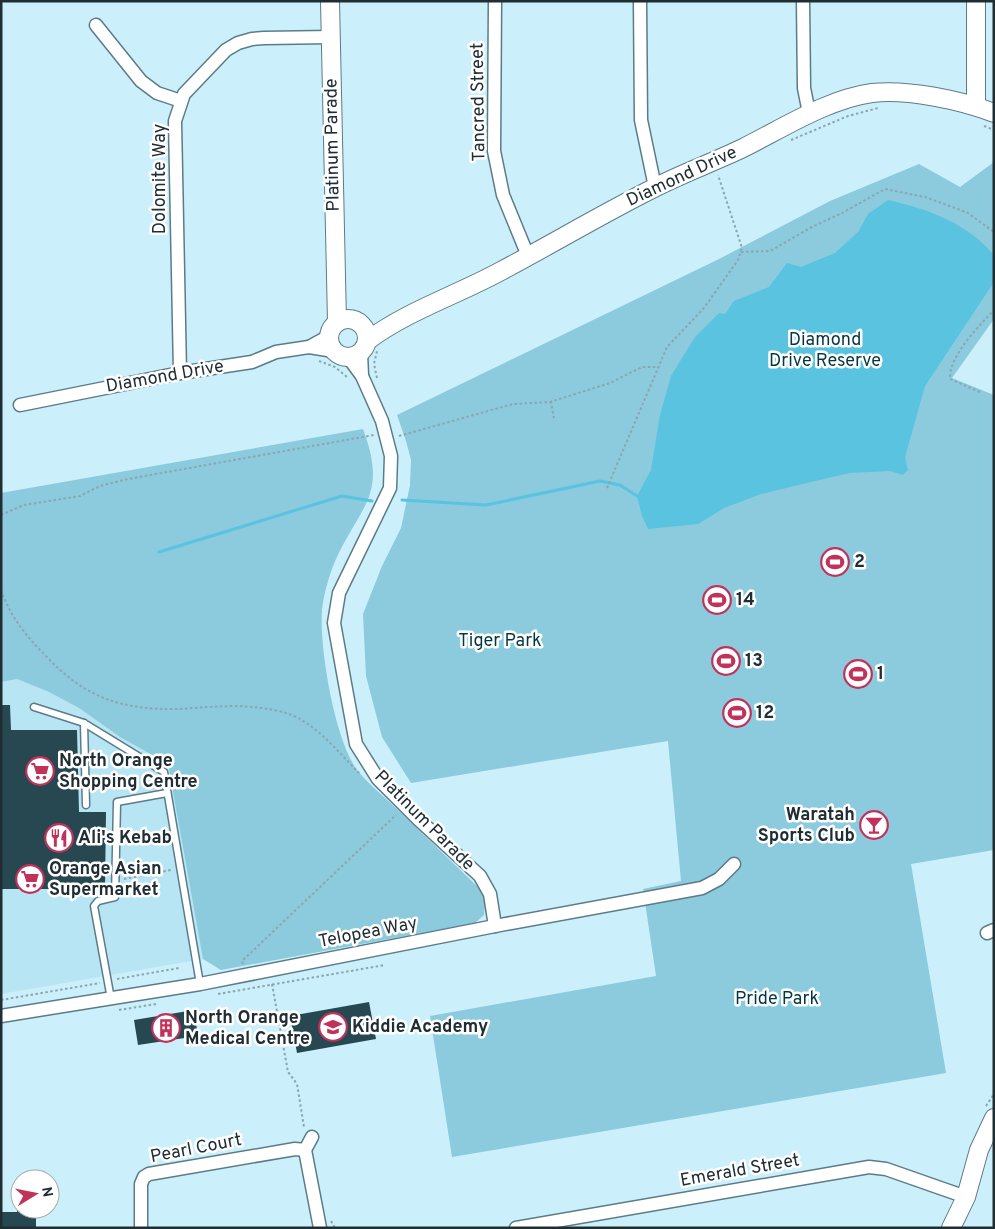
<svg xmlns="http://www.w3.org/2000/svg" width="995" height="1229" font-family="Overpass,sans-serif">
	<style>
		.built { fill: #b8e5f3 }
		.green { fill: #8ccadd }
		.water { fill: #59c3e0 }
		.lines { fill: none; stroke-linecap: round; stroke-linejoin: round }
		.stream { stroke: #59c3e0; stroke-width: 3 }
		.building { fill: #274751 }
		.lane-casing { stroke: #5b7c87; stroke-width: 9 }
		.street-casing { stroke: #5b7c87; stroke-width: 15 }
		.secondary-casing { stroke: #5b7c87; stroke-width: 20 }
		.path { stroke: #8aa6af; stroke-width: 2; stroke-dasharray: 2.5 2.5; stroke-linecap: butt }
		.lane { stroke: #fff; stroke-width: 6 }
		.street { stroke: #fff; stroke-width: 12 }
		.secondary { stroke: #fff; stroke-width: 18 }
		.labels { text-anchor: middle; dominant-baseline: central; stroke-width: 5; stroke-linejoin: round; paint-order: stroke }
		.street-label { font-size: 18px; fill: #202e33; stroke: #fff }
		.park-label { font-size: 18px; fill: #043744; stroke: #fff }
		.poi-label { font-size: 18px; font-weight: bold; fill: #202e33; stroke: #fff; text-anchor: start }
	</style>
	<rect width="100%" height="100%" fill="#cbf0fb"/>
	<path class="built" d="M17 679 49 692 79 708 120 737 168 764 203 959 1 994V682Z"/>
	<g class="green">
		<path d="M994 162V319L952 378 994 395V850L911 864 946 1073 452 1157 430 1016 656 976 643 889 681 881 668 741 411 783 382 737 366 676 363 614 382 566 401 528 410 485 411 460 406 441 397 415 719 259 830 201 919 164 960 187Z"/>
		<path d="M363 429C388 495 361 505 336 559 329 575 324 593 322 610 319 647 335 743 358 771 370 786 386 798 399 811 426 837 454 864 481 890L485 902 484 915 475 923 221 970 203 959 168 764 120 737 79 708 49 692 17 679 1 682V493Z"/>
	</g>
	<path class="water" d="M888 200C928 209 967 223 994 255V282L925 386 905 457 908 470 903 475 890 471 849 473 761 494 724 508 698 524 648 529 642 516 637 496 651 470 660 415 671 376 695 337 719 313 725 314 734 301 769 287 787 263 801 267 835 253 858 232 868 214Z"/>
	<g class="lines">
		<g class="stream">
			<path d="M402 500 486 505 600 481 620 485 637 496"/>
			<path d="M159 552 342 496 372 501"/>
		</g>
	</g>
	<g class="building">
		<path d="M1 705H10L11 730H77L79 812H106L105 889H1Z"/>
		<path d="M369 1002 376 1039 297 1053 290 1016Z"/>
		<path d="M194 1010 198 1036 138 1045 134 1020Z"/>
		<path d="M17 1209H36V1228H1V1212H17Z"/>
	</g>
	<g class="lines">
		<defs>
			<g id="lane">
				<path d="M34 707 84 723 164 772 200 984"/>
				<path d="M84 723 86 805"/>
				<path d="M111 999 94 906 98 901 115 897 117 802 167 793"/>
			</g>
			<g id="street">
				<path d="M495 1 494 151 503 195 528 256"/>
				<path d="M640 1 641 120 655 187"/>
				<path d="M803 1 804 88 809 113"/>
				<path d="M96 25 141 81 157 93 181 101"/>
				<path d="M309 347 329 336"/>
				<path d="M361 353 362 376"/>
				<path d="M348 357 362 376 382 421 391 456 390 488 339 593 334 623 356 744 378 779 418 819 480 876 490 894 495 926"/>
				<path d="M180 373 175 121 184 94 226 50 238 43 252 39 264 38 331 37"/>
				<path d="M20 405 180 373 252 362 276 352 309 347 334 351"/>
				<path d="M987 933 994 930"/>
				<path d="M1 1016 200 984 495 926 702 888 719 879 734 864"/>
				<path d="M312 1137 305 1150 320 1228"/>
				<path d="M141 1228V1184L144 1177 149 1174 295 1149 305 1150"/>
				<path d="M516 1228 869 1167 886 1169 966 1197"/>
			</g>
			<g id="secondary">
				<path d="M330 1 337 322"/>
				<path d="M976 1V106"/>
				<circle cx="348" cy="338" r="19"/>
				<path d="M367 341C407 311 457 295 501 271 552 244 602 214 654 188 683 173 714 162 743 148 783 128 828 99 872 93 907 89 961 100 994 113"/>
				<path d="M951 1228 966 1197 979 1150 994 1118"/>
			</g>
		</defs>
		<use href="#lane" class="lane-casing"/>
		<use href="#street" class="street-casing"/>
		<use href="#secondary" class="secondary-casing"/>
		<g class="path">
			<path d="M984 126 994 130"/>
			<path d="M791 140 848 116 878 108"/>
			<path d="M741 252 770 251 810 228 842 213 885 189 925 197 968 213 994 232"/>
			<path d="M319 361 335 367 347 377 349 376"/>
			<path d="M377 378 374 364 377 351"/>
			<path d="M980 392 950 379C949 356 978 327 994 310"/>
			<path d="M551 401 554 419"/>
			<path d="M399 436 513 404 550 402 610 383 642 367H658"/>
			<path d="M607 488 667 347 704 308 738 260 742 248 718 175"/>
			<path d="M1 515 24 505 80 496 100 486 128 479 374 435"/>
			<path d="M1 590C10 616 26 636 45 655 84 697 120 710 177 709 188 709 199 707 211 707 236 705 262 706 286 713 315 722 338 752 359 773"/>
			<path d="M124 879 171 870"/>
			<path d="M243 964 242 961 396 815"/>
			<path d="M117 979 179 968"/>
			<path d="M272 984 288 1072 297 1084 304 1127"/>
			<path d="M218 994 385 965"/>
			<path d="M1 1000 100 983"/>
			<path d="M119 1010 156 1004"/>
			<path d="M986 1106 994 1094"/>
			<path d="M331 1221 335 1228"/>
		</g>
		<use href="#lane" class="lane"/>
		<use href="#street" class="street"/>
		<use href="#secondary" class="secondary"/>
	</g>
	<defs>
		<symbol id="stadium-ring" viewBox="-11 -11 22 22"><circle r="9.5" fill="#fff" stroke="#c1325b" stroke-width="1.5"/><path d="M0-5a6.5 5 0 1 0 0 10a6.5 5 0 1 0 0-10ZM-3.5-1.8h7v3.6h-7Z" fill="#c1325b"/></symbol>
		<symbol id="supermarket-ring" viewBox="-11 -11 22 22"><circle r="9.5" fill="#fff" stroke="#c1325b" stroke-width="1.5"/><path d="M-6-5.5h2.5l.6 2H6L4.5 2H-2.5L-4.4-4H-6ZM-1.5 3.2a1.3 1.3 0 1 0 .1 0ZM3 3.2a1.3 1.3 0 1 0 .1 0Z" fill="#c1325b"/></symbol>
		<symbol id="bar-ring" viewBox="-11 -11 22 22"><circle r="9.5" fill="#fff" stroke="#c1325b" stroke-width="1.5"/><path d="M-6-5H6L.8 .8V4.5H3.5V6h-7V4.5H-.8V.8Z" fill="#c1325b"/></symbol>
		<symbol id="restaurant-ring" viewBox="-11 -11 22 22"><circle r="9.5" fill="#fff" stroke="#c1325b" stroke-width="1.5"/><path d="M-5-6h1v4h1v-4h1v4h1v-4h1v5L-1.5 .5V6h-2V.5L-5-1ZM5-6V6H3V1.5H1.5Q1.5-4 5-6Z" fill="#c1325b"/></symbol>
		<symbol id="school-ring" viewBox="-11 -11 22 22"><circle r="9.5" fill="#fff" stroke="#c1325b" stroke-width="1.5"/><path d="M0-5L7-2L0 1L-7-2ZM-4 1L0 2.5L4 1V4Q0 6-4 4Z" fill="#c1325b"/></symbol>
		<symbol id="building-ring" viewBox="-11 -11 22 22"><circle r="9.5" fill="#fff" stroke="#c1325b" stroke-width="1.5"/><path d="M-4-6H4V6H1V3H-1V6H-4ZM-2.5-4.3h1.7v1.8h-1.7ZM.8-4.3h1.7v1.8H.8ZM-2.5-1h1.7V.8h-1.7ZM.8-1h1.7V.8H.8Z" fill="#c1325b"/></symbol>
	</defs>
	<g fill-rule="evenodd">
		<use href="#stadium-ring" x="819" y="546" width="32" height="32"/>
		<use href="#stadium-ring" x="701" y="584" width="32" height="32"/>
		<use href="#stadium-ring" x="710" y="645" width="32" height="32"/>
		<use href="#stadium-ring" x="842" y="658" width="32" height="32"/>
		<use href="#stadium-ring" x="721" y="697" width="32" height="32"/>
		<use href="#supermarket-ring" x="24" y="755" width="32" height="32"/>
		<use href="#bar-ring" x="858" y="809" width="32" height="32"/>
		<use href="#restaurant-ring" x="43" y="822" width="32" height="32"/>
		<use href="#supermarket-ring" x="14" y="863" width="32" height="32"/>
		<use href="#school-ring" x="317" y="1011" width="32" height="32"/>
		<use href="#building-ring" x="150" y="1012" width="32" height="32"/>
	</g>
	<g class="labels">
		<g class="street-label">
			<text transform="translate(479 102) rotate(-91)">Tancred Street</text>
			<text transform="translate(333 145) rotate(-91)">Platinum Parade</text>
			<text transform="translate(682 177) rotate(-25)">Diamond Drive</text>
			<text transform="translate(160 179) rotate(-90)">Dolomite Way</text>
			<text transform="translate(165 377) rotate(-10)">Diamond Drive</text>
			<text transform="translate(424 821) rotate(45)">Platinum Parade</text>
			<text transform="translate(368 933) rotate(-11)">Telopea Way</text>
			<text transform="translate(196 1149) rotate(-11)">Pearl Court</text>
			<text transform="translate(740 1171) rotate(-10)">Emerald Street</text>
		</g>
		<g class="park-label">
			<text x="825" y="340">Diamond<tspan x="825" dy="21">Drive Reserve</tspan></text>
			<text x="500" y="641">Tiger Park</text>
			<text x="777" y="999">Pride Park</text>
		</g>
		<g class="poi-label">
			<text x="854" y="562">2</text>
			<text x="736" y="600">14</text>
			<text x="745" y="661">13</text>
			<text x="877" y="674">1</text>
			<text x="756" y="713">12</text>
			<text x="59" y="761">North Orange<tspan x="59" dy="21">Shopping Centre</tspan></text>
			<text x="855" y="815" text-anchor="end">Waratah<tspan x="855" dy="21">Sports Club</tspan></text>
			<text x="78" y="838">Ali's Kebab</text>
			<text x="49" y="869">Orange Asian<tspan x="49" dy="21">Supermarket</tspan></text>
			<text x="185" y="1018">North Orange<tspan x="185" dy="21">Medical Centre</tspan></text>
			<text x="352" y="1027">Kiddie Academy</text>
		</g>
	</g>
	<rect width="995" height="1229" fill="none" stroke="#202e33" stroke-width="5"/>
	<g transform="translate(35 1194) rotate(80)"><circle r="24" fill="#ffffff" stroke="#a6abad"/>
	<path d="M0-4L9 19L0 12L-9 19Z" fill="#c1325b"/>
	<text y="-8" font-size="14" font-weight="bold" text-anchor="middle" fill="#202e33">N</text>
	</g>
</svg>
